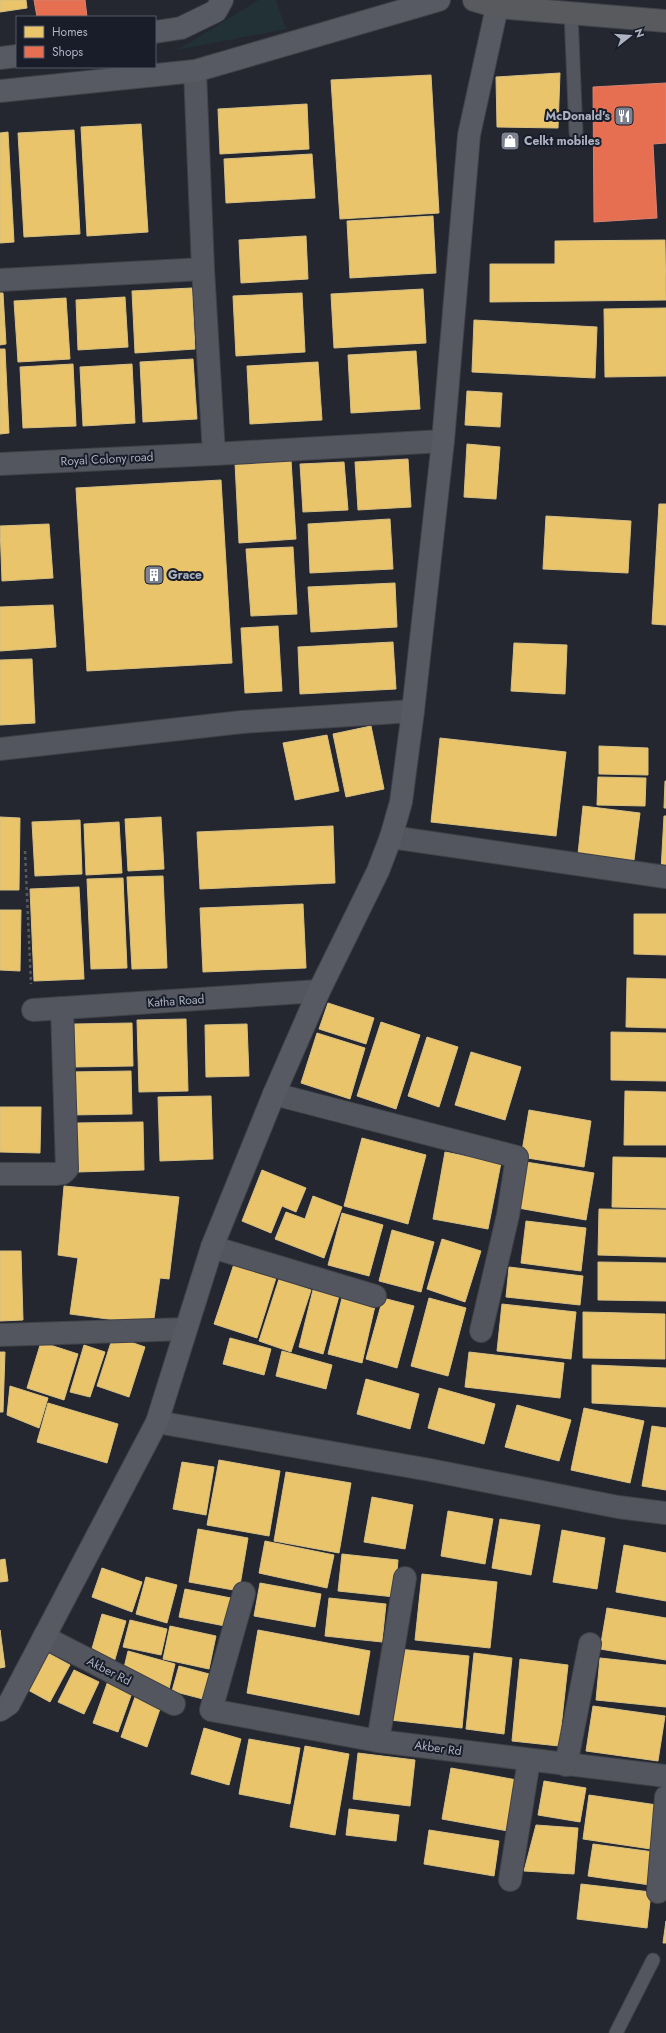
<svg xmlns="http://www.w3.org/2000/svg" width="666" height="2033" font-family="Jost,sans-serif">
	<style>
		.green { fill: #223135 }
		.homes { fill: #e9c46a; stroke: #d7bf84 }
		.shops { fill: #e76f51; stroke: #d58373 }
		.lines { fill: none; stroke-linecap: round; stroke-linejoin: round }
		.lane-casing { stroke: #404248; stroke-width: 15 }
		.street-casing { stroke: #404248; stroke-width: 24 }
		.secondary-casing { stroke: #404248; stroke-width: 24 }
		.highway-casing { stroke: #40434b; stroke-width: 24 }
		.path { stroke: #565a61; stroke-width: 2.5; stroke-dasharray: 3 3; stroke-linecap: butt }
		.lane { stroke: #53565e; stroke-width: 13 }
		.street { stroke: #53565e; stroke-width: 22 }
		.secondary { stroke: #575a63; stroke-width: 22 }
		.highway { stroke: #585a5e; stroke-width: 22 }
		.labels { text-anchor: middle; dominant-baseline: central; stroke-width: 4; stroke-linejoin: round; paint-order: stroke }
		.poi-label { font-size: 12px; font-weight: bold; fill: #acb2c2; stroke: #181d29; text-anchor: start }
		.street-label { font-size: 12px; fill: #acb2c2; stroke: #181d29 }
	</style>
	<rect width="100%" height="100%" fill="#24272f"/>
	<path class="green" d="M259 0H276L286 29 177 50Z"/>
	<g class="homes">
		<path d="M0 0H26L27 8 0 12Z"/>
		<path d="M560 73 558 128 497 127 496 77Z"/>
		<path d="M431 75 439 213 340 219 331 80Z"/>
		<path d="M307 104 309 149 220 154 218 109Z"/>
		<path d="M141 124 148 232 87 236 81 127Z"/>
		<path d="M74 130 80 234 24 237 18 133Z"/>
		<path d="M8 132 14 242 0 243V133Z"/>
		<path d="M312 154 315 198 226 203 224 159Z"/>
		<path d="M433 216 436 273 350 278 347 221Z"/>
		<path d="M306 236 308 279 241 283 239 240Z"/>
		<path d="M665 240 666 300 490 302V264H555V241Z"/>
		<path d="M192 288 195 349 135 353 132 291Z"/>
		<path d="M423 289 426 343 334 348 331 294Z"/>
		<path d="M0 293H3L6 344 0 345Z"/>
		<path d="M302 293 305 352 236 356 233 296Z"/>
		<path d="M125 297 128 347 78 350 76 300Z"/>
		<path d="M66 298 70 359 18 362 14 301Z"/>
		<path d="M666 308V376L605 377 604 309Z"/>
		<path d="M474 320 597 327 595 378 472 372Z"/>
		<path d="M0 349H5L9 433 0 434Z"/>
		<path d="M416 351 420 409 351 413 348 355Z"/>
		<path d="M193 359 197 419 143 422 140 362Z"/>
		<path d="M318 362 322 420 250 424 247 366Z"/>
		<path d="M73 364 76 426 23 428 20 367Z"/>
		<path d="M132 364 135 423 83 426 80 367Z"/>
		<path d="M467 391 502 393 500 427 465 425Z"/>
		<path d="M467 444 500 447 496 499 464 497Z"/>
		<path d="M408 459 411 507 358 510 355 462Z"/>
		<path d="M291 460 296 539 239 543 235 463Z"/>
		<path d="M344 462 348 510 303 512 300 464Z"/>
		<path d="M221 480 232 663 87 671 76 488Z"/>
		<path d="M659 504H666V625L652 624Z"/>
		<path d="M546 516 631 521 628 573 543 569Z"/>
		<path d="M390 519 393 569 310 573 308 524Z"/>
		<path d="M49 524 53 578 2 581 0 526Z"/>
		<path d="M293 547 297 614 251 616 246 549Z"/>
		<path d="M395 583 397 627 311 632 308 587Z"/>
		<path d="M53 605 56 647 0 651V607Z"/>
		<path d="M278 626 282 691 245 693 241 628Z"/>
		<path d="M393 642 396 689 300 694 298 647Z"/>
		<path d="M514 643 567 645 565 694 511 691Z"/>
		<path d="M32 659 35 723 0 725V660Z"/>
		<path d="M371 726 384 789 346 797 333 734Z"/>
		<path d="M327 735 339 791 295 800 283 743Z"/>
		<path d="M440 738 566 752 556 836 431 822Z"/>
		<path d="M599 746 648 748V775L599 774Z"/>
		<path d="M598 777 646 778 645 806 597 805Z"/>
		<path d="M665 781H666V808H664Z"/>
		<path d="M583 806 640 813 634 860 578 854Z"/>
		<path d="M664 816H666V871H661Z"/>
		<path d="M0 817 20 818 19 890H0Z"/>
		<path d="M161 817 164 869 128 871 125 819Z"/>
		<path d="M80 820 82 874 35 876 32 822Z"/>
		<path d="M119 822 122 873 86 875 84 824Z"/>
		<path d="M333 826 335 883 200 889 197 832Z"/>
		<path d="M163 876 167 968 132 969 127 877Z"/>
		<path d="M123 878 127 968 91 969 87 879Z"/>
		<path d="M79 887 84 979 34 981 30 889Z"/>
		<path d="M303 904 306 968 203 972 200 908Z"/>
		<path d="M0 910H21L20 971 0 970Z"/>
		<path d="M634 914H666V955L634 954Z"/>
		<path d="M627 978 666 979V1028L626 1027Z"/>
		<path d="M328 1003 374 1018 366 1044 319 1029Z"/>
		<path d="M186 1019 188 1091 139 1092 137 1020Z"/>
		<path d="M381 1022 420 1035 396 1109 357 1096Z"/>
		<path d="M132 1023 133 1066 75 1067 74 1024Z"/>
		<path d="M247 1024 249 1076 206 1077 205 1025Z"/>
		<path d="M611 1032 666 1033V1081L611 1080Z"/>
		<path d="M317 1033 365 1048 350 1099 301 1083Z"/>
		<path d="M427 1037 458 1047 439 1107 408 1096Z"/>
		<path d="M471 1052 521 1067 505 1120 455 1105Z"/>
		<path d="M131 1071 132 1114 70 1115 69 1072Z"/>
		<path d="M625 1091 666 1092V1145H624Z"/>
		<path d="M211 1096 213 1159 160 1161 158 1097Z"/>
		<path d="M0 1107H41L40 1153 0 1152Z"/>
		<path d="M529 1110 591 1121 584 1167 521 1157Z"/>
		<path d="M143 1122 144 1170 77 1172 75 1123Z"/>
		<path d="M362 1138 426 1155 408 1224 344 1206Z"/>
		<path d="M445 1152 501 1163 488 1229 433 1219Z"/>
		<path d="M613 1157 666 1158V1208L612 1207Z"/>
		<path d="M526 1162 594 1173 586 1220 518 1208Z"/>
		<path d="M262 1170 306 1188 296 1212 282 1206 271 1233 242 1221Z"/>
		<path d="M64 1186 179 1197 169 1279 160 1278 153 1325 70 1314 78 1258 58 1255Z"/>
		<path d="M313 1196 342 1207 324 1258 275 1239 286 1212 305 1219Z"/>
		<path d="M599 1209 666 1210V1257L598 1255Z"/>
		<path d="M342 1213 383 1225 369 1276 328 1265Z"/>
		<path d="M526 1221 586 1228 581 1271 521 1263Z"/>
		<path d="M392 1230 434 1242 421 1292 379 1281Z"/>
		<path d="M442 1239 481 1251 465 1302 427 1289Z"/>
		<path d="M0 1251H21L23 1320 0 1321Z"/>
		<path d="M598 1262 666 1263V1301L598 1300Z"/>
		<path d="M234 1264 276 1278 257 1338 214 1324Z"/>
		<path d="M509 1267 583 1276 580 1305 506 1297Z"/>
		<path d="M279 1279 311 1290 291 1352 259 1341Z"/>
		<path d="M313 1290 339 1296 323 1354 299 1347Z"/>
		<path d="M342 1298 375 1306 362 1363 328 1354Z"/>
		<path d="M383 1298 414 1306 397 1368 366 1359Z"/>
		<path d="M429 1298 466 1308 448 1376 411 1366Z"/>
		<path d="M502 1304 576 1312 571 1359 497 1351Z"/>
		<path d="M583 1312 665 1314V1359L583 1358Z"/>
		<path d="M113 1336 145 1347 129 1397 97 1386Z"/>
		<path d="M230 1338 271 1349 264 1375 223 1364Z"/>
		<path d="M41 1342 78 1354 64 1400 27 1388Z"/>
		<path d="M84 1345 105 1352 90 1397 70 1392Z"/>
		<path d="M282 1351 332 1365 326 1389 276 1376Z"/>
		<path d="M0 1352H5L3 1412H0Z"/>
		<path d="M469 1352 564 1363 560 1398 465 1387Z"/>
		<path d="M592 1365 666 1368V1407L592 1403Z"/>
		<path d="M366 1379 419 1394 410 1429 357 1414Z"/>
		<path d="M10 1386 48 1398 39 1428 7 1415Z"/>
		<path d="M439 1388 495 1404 484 1444 428 1428Z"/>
		<path d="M48 1403 118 1424 107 1463 37 1442Z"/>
		<path d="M517 1405 571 1420 559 1461 505 1447Z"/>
		<path d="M584 1408 644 1421 630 1483 571 1470Z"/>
		<path d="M652 1426 666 1428V1490L642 1486Z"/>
		<path d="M219 1460 280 1471 269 1536 207 1525Z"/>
		<path d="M182 1462 214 1467 206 1515 173 1509Z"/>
		<path d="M286 1472 351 1483 339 1553 274 1541Z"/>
		<path d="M372 1497 413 1505 405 1549 364 1542Z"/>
		<path d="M448 1511 493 1519 485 1564 441 1556Z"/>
		<path d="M500 1519 540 1525 531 1575 492 1568Z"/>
		<path d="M198 1529 248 1538 239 1591 189 1582Z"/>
		<path d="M562 1530 605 1538 597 1589 553 1582Z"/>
		<path d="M265 1541 334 1555 327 1588 259 1573Z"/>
		<path d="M624 1545 666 1553V1601L616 1592Z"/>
		<path d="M342 1554 398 1560 395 1597 338 1591Z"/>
		<path d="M5 1559 8 1581 0 1582V1560Z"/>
		<path d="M102 1568 142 1582 132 1612 92 1597Z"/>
		<path d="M422 1574 497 1582 490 1648 415 1640Z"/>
		<path d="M146 1577 177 1585 167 1623 136 1614Z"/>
		<path d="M260 1583 321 1594 315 1627 254 1616Z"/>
		<path d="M185 1589 231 1598 225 1626 179 1617Z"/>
		<path d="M329 1598 386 1604 382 1642 325 1636Z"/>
		<path d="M607 1608 666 1618V1660L600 1649Z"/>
		<path d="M102 1614 126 1621 113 1666 89 1659Z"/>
		<path d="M130 1620 167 1629 161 1655 123 1647Z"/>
		<path d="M170 1626 216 1636 209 1669 163 1659Z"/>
		<path d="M0 1630 5 1667 0 1668Z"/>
		<path d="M258 1630 370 1651 359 1715 247 1693Z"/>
		<path d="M398 1649 469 1656 462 1728 390 1720Z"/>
		<path d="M128 1651 175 1664 169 1689 122 1676Z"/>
		<path d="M48 1653 70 1665 50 1702 28 1690Z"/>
		<path d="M474 1653 512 1658 504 1734 466 1729Z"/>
		<path d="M600 1658 666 1665V1707L596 1700Z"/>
		<path d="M520 1659 568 1665 559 1746 512 1741Z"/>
		<path d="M179 1666 213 1675 207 1700 172 1691Z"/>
		<path d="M74 1670 99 1682 84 1714 58 1702Z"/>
		<path d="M108 1681 133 1690 118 1732 93 1723Z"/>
		<path d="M135 1697 161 1706 147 1747 121 1737Z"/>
		<path d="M593 1706 665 1716 658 1761 586 1751Z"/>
		<path d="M204 1728 241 1739 229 1785 191 1774Z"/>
		<path d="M249 1739 300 1748 290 1804 239 1794Z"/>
		<path d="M305 1746 349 1754 335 1835 290 1827Z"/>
		<path d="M358 1753 415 1760 410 1806 353 1799Z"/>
		<path d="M451 1768 517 1780 508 1831 442 1819Z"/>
		<path d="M544 1781 586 1788 580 1822 538 1815Z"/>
		<path d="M589 1795 657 1805 651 1849 583 1839Z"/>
		<path d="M349 1809 399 1815 396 1841 346 1835Z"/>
		<path d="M536 1825 578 1828 574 1874 524 1871Z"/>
		<path d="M429 1830 499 1841 494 1876 424 1864Z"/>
		<path d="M593 1844 654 1852 650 1885 588 1876Z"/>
		<path d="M581 1884 651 1892 647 1928 577 1919Z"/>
		<path d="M666 1921V1943H663Z"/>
	</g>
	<g class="shops">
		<path d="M34 0H85L87 17H37Z"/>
		<path d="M666 83V143L653 144 657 218 594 222 593 87Z"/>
	</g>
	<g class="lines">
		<defs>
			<g id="lane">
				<path d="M571 13 576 133"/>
				<path d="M616 2033 653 1960"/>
			</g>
			<g id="street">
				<path d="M195 71 203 269 214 454"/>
				<path d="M0 280 203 269"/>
				<path d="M0 464 214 454 443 441"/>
				<path d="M0 749 242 722 413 711"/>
				<path d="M391 837 666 877"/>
				<path d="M33 1010 319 991"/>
				<path d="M274 1094 517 1157 508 1215 481 1331"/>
				<path d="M0 1174H56L63 1173 67 1169 62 1008"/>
				<path d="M212 1247 375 1296"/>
				<path d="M0 1335 186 1329"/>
				<path d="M157 1422 430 1470 618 1507 666 1513"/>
				<path d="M244 1593 211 1710 378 1741 666 1776"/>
				<path d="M44 1637 174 1704"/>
				<path d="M378 1741 405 1578"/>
				<path d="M566 1765 590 1644"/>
				<path d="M510 1880 529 1760"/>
				<path d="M658 1892 666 1797"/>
			</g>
			<g id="secondary">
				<path d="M155 32 181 28 216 11 222 0"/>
				<path d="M0 58 17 56"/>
				<path d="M0 91 195 71 439 0"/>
				<path d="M0 1710 9 1704 157 1422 212 1247 274 1094 319 991 378 871 391 837 401 802 413 711 443 441 469 135 497 7"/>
			</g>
			<path id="highway" d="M474 0 497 7 666 21"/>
		</defs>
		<use href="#lane" class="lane-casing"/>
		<use href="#street" class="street-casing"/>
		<use href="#secondary" class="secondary-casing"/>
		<use href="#highway" class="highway-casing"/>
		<path class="path" d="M25 851 31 984"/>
		<use href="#lane" class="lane"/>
		<use href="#street" class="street"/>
		<use href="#secondary" class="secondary"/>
		<use href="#highway" class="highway"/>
	</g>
	<defs>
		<symbol id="restaurant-square" viewBox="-11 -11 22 22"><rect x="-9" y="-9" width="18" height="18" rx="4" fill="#7c818f" stroke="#181d29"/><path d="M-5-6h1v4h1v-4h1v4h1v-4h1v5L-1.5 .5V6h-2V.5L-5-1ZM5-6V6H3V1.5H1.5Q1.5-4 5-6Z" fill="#fff"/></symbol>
		<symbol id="shop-square" viewBox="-11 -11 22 22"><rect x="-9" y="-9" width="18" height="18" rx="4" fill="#7c818f" stroke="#181d29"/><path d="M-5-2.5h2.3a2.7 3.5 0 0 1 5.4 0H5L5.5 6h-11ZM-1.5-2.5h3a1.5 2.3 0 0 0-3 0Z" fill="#fff"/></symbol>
		<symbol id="building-square" viewBox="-11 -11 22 22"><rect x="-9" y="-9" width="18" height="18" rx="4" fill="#7c818f" stroke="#181d29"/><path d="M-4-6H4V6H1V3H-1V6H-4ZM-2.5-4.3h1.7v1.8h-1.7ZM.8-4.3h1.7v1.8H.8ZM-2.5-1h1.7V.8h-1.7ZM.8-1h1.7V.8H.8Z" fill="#fff"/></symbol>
	</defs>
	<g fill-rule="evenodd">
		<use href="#restaurant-square" x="613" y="105" width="22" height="22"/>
		<use href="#shop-square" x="499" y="130" width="22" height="22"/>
		<use href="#building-square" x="143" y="564" width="22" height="22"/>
	</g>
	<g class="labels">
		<g class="poi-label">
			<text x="610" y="116" text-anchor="end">McDonald's</text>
			<text x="524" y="141">Celkt mobiles</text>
			<text x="168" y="575">Grace</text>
		</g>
		<g class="street-label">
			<text transform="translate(107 459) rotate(-3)">Royal Colony road</text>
			<text transform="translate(176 1001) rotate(-4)">Katha Road</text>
			<text transform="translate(109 1671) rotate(27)">Akber Rd</text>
			<text transform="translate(438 1748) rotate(8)">Akber Rd</text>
		</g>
	</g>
	<rect x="16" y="16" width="140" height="52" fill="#181d29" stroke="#535966"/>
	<rect x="24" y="26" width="20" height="12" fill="#e9c46a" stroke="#535966"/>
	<text x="52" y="36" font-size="12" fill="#acb2c2">Homes</text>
	<rect x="24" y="46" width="20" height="12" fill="#e76f51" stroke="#535966"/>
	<text x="52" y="56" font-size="12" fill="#acb2c2">Shops</text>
	<g transform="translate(630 36) rotate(73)" stroke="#181d29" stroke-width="3" paint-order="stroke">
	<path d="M0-3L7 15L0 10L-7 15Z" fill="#acb2c2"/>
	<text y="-6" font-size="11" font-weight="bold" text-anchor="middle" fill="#acb2c2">N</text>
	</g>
</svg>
